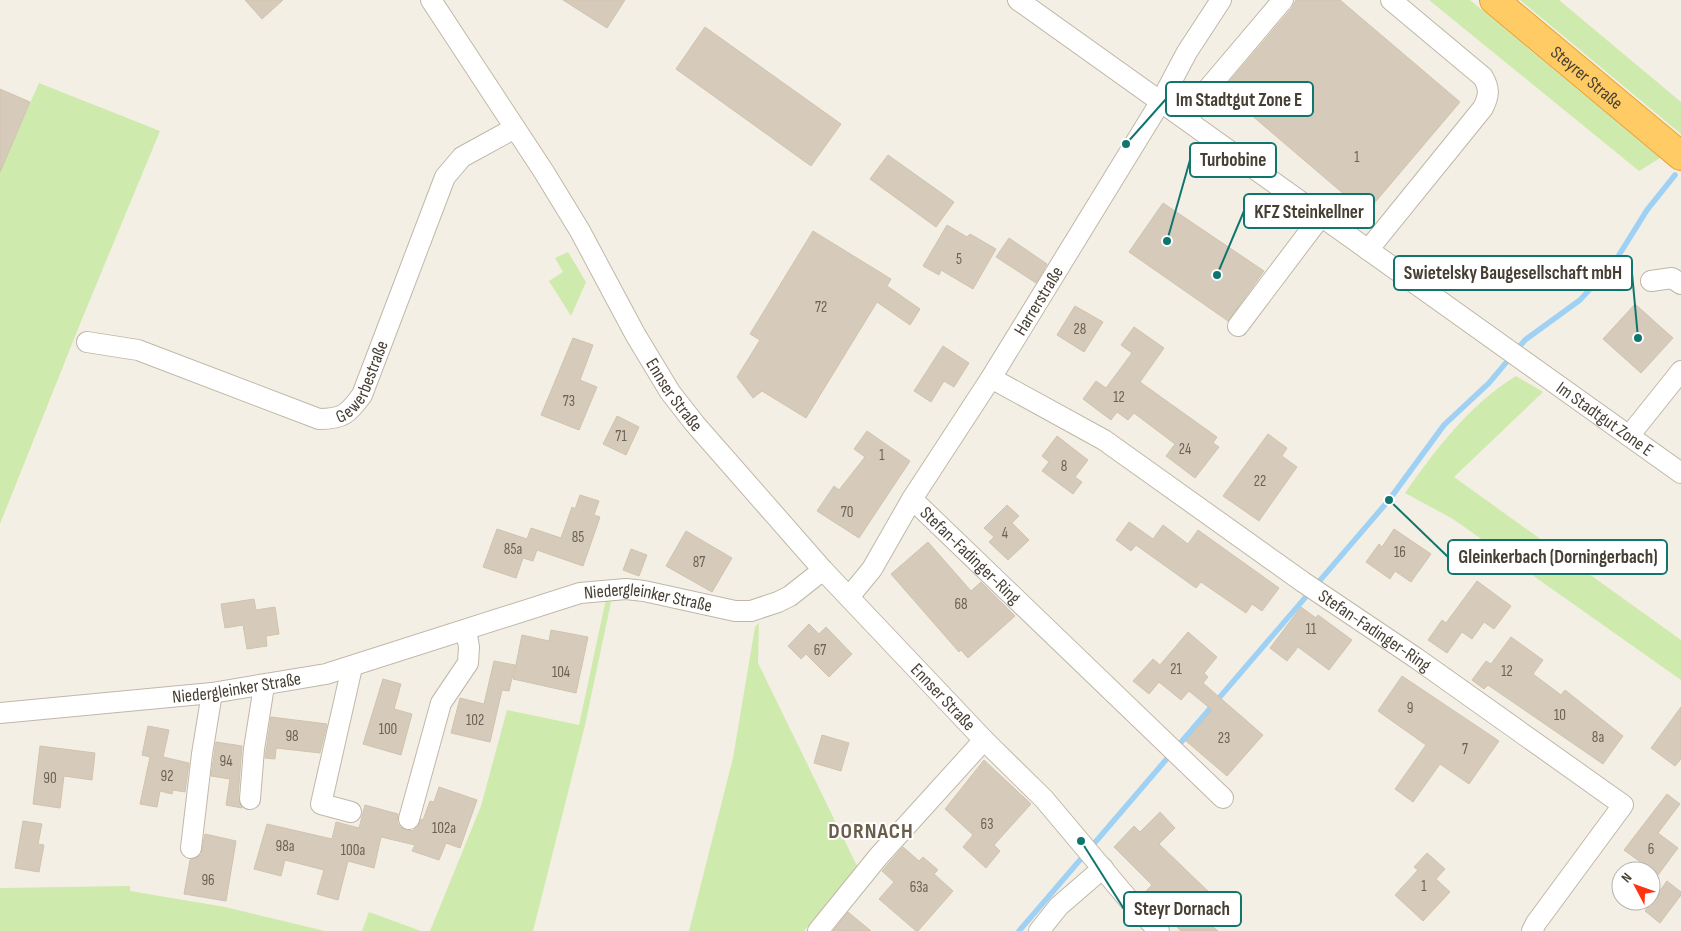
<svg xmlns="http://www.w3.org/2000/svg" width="1681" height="931" font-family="'Sofia Sans Condensed',sans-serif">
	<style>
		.green { fill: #ceeaac }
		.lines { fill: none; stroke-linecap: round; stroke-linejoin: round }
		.stream { stroke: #9ed1f4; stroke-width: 5.5 }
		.building { fill: #d6cbba; stroke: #d1c3ad }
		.minor-casing { stroke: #c0b7a7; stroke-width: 22 }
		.highway-casing { stroke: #e5a12e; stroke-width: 30 }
		.minor { stroke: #fff; stroke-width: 20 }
		.highway { stroke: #ffcb65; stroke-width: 28 }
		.labels { text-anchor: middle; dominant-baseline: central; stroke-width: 4; stroke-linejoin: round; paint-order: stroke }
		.number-label { font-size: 15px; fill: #6b6256 }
		.street-label { font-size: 18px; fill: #473f34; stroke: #fff }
		.district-label { font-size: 22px; font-weight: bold; letter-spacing: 1px; fill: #6a5d4b; stroke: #fff }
		.leader { fill: none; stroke: #0f766e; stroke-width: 2 }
		.callout-dot { fill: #0f766e; stroke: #fff; stroke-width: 2 }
		.callout { fill: #fff; stroke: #0f766e; stroke-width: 2 }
		.callout-label { font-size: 19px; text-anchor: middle; font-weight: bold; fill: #473f34 }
	</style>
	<rect width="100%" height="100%" fill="#f4efe5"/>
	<g class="green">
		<path d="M1429 0H1470L1660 158 1639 171Z"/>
		<path d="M1520 0H1559L1681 102V134Z"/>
		<path d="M39 83 160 131 82 319 0 524V150L8 153Z"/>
		<path d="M568 252 586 282 571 316 549 281 563 272 555 258Z"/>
		<path d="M1516 376 1543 392 1454 477 1681 640V680L1453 519 1405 493C1436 449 1470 404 1516 376Z"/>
		<path d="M606 599 611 602 585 725 533 931H430L481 806 507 710 579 725Z"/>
		<path d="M759 623 758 663 857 866 804 931H689L733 758 755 627Z"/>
		<path d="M130 886V891L225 907 325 931H0V888Z"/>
		<path d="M369 912 421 931H362Z"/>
	</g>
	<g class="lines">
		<path class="stream" d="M1019 931 1389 500 1444 425 1489 383 1525 340 1580 300 1614 263 1647 210 1675 175"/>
	</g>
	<g class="building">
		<path d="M245 0H283L262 19Z"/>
		<path d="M563 0H625L607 28Z"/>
		<path d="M1296 0H1340L1460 102 1366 213 1222 90 1292 8Z"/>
		<path d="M705 27 841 124 811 166 676 69Z"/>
		<path d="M0 89 30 102 0 172Z"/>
		<path d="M888 155 954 202 936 227 870 179Z"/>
		<path d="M1163 203 1264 271 1228 321 1129 252Z"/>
		<path d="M947 225 967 237 970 234 996 249 973 289 941 270 939 275 923 266Z"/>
		<path d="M813 231 891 279 887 286 920 309 910 325 877 302 806 418 762 391 753 398 737 377 760 340 750 334Z"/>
		<path d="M1009 238 1047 264 1036 283 996 257Z"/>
		<path d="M1635 304 1673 338 1641 373 1603 339Z"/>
		<path d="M1075 306 1103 322 1084 352 1057 335Z"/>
		<path d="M1134 327 1164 348 1140 382 1217 437 1213 443 1219 447 1195 478 1166 456 1175 444 1134 413 1128 420 1117 412 1111 420 1083 399 1096 381 1106 388 1132 353 1121 345Z"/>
		<path d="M573 338 593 345 580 380 597 387 579 430 541 415Z"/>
		<path d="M943 346 969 363 954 387 944 381 931 402 914 391Z"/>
		<path d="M617 416 639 427 626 455 603 444Z"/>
		<path d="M867 431 910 461 859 538 817 511 834 486 839 490 865 457 854 449Z"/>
		<path d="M1268 434 1287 448 1282 456 1297 467 1259 521 1223 496Z"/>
		<path d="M1057 436 1088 460 1075 477 1082 482 1073 494 1042 471 1049 462 1042 456Z"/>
		<path d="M580 495 599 501 594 515 600 517 583 566 537 550 533 561 523 558 516 578 483 567 497 529 527 539 531 528 561 538 572 507 575 509Z"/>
		<path d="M1007 505 1019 516 1012 523 1029 540 1008 560 989 542 994 537 984 528Z"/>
		<path d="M1129 522 1153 539 1163 525 1188 544 1198 530 1279 588 1262 611 1252 604 1246 613 1201 582 1196 588 1136 545 1131 551 1116 540Z"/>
		<path d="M1394 529 1431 554 1411 582 1395 571 1390 579 1366 562 1379 544 1382 547Z"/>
		<path d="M686 531 732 558 712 592 666 566Z"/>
		<path d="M928 542 971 591 981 582 1015 616 968 658 961 650 959 652 891 574Z"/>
		<path d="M631 549 647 555 639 576 623 570Z"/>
		<path d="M1477 581 1511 606 1494 629 1484 622 1472 639 1462 632 1447 653 1428 640 1442 620 1446 623Z"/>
		<path d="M254 599 256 610 275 607 279 634 266 636 267 646 247 649 243 625 225 628 221 604Z"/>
		<path d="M1301 607 1316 618 1318 615 1352 640 1329 670 1298 647 1287 661 1270 648Z"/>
		<path d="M809 624 819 634 826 627 852 654 829 677 806 654 801 659 788 646Z"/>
		<path d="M551 630 588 637 576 693 513 679 522 635 549 641Z"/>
		<path d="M1188 632 1217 657 1204 673 1208 677 1203 683 1263 735 1227 776 1186 741 1212 710 1189 691 1181 700 1159 682 1149 694 1133 681 1153 659 1160 665Z"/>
		<path d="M1511 637 1543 660 1533 674 1561 695 1565 690 1623 736 1603 764 1488 685 1484 689 1472 680 1486 661 1491 664Z"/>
		<path d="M494 661 515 665 509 691 502 690 490 742 451 733 460 698 484 704Z"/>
		<path d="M1402 676 1499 741 1469 784 1440 764 1413 802 1395 789 1426 745 1378 711Z"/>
		<path d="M383 679 401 684 394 709 412 714 401 755 363 744Z"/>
		<path d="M1681 707V759L1675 766 1651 748Z"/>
		<path d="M271 717 327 724 320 753 276 748 275 759 265 758Z"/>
		<path d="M148 726 169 730 163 757 189 763 185 792 173 790 172 794 160 791 157 807 140 804 150 757 142 755Z"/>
		<path d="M822 735 849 743 841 771 814 763Z"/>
		<path d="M216 742 242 746 238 798 242 808 226 805 230 779 211 776Z"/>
		<path d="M40 746 95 753 92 780 64 776 60 808 33 804Z"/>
		<path d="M984 760 1031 804 994 845 1000 851 986 868 963 847 973 835 945 809Z"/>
		<path d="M439 787 477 800 460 848 446 843 439 860 412 851 415 845 381 837 374 868 348 861 338 900 317 894 324 870 285 860 281 876 254 869 267 824 332 839 336 822 359 828 365 805 398 814 397 822 400 827 412 831 418 827 421 819 423 820 430 801 434 802Z"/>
		<path d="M1667 794 1680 804 1658 833 1678 848 1658 875 1624 850Z"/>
		<path d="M1160 812 1175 828 1159 844 1213 896 1196 913 1218 931H1181L1143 894 1152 885 1114 847 1134 826 1140 832Z"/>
		<path d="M23 821 42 824 38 844 44 845 39 872 15 868Z"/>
		<path d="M205 834 236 841 226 901 184 894 190 860 201 855Z"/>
		<path d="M903 847 919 861 923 857 938 870 934 874 953 891 918 931H916L879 899 894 882 882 871Z"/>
		<path d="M1427 853 1445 869 1436 879 1450 892 1423 921 1395 895 1418 870 1414 867Z"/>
		<path d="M1667 881 1681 892V895L1660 923 1645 911Z"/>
		<path d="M848 912 871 931H833Z"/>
	</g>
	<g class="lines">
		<defs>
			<g id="minor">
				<path id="s1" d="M431 0 544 172 580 231 635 334 670 392 695 424 823 570 984 740 1044 799 1129 900 1159 931"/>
				<path id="s2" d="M1018 0 1681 473"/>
				<path d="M1187 120 1206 91 1283 0"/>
				<path d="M1368 250 1483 108C1489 96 1490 89 1483 77L1391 0"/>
				<path d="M1651 281 1672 278 1681 284"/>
				<path d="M1238 326 1321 216"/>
				<path id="s3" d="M87 342 138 350 319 419C343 419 348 414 362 395L445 177 462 157 515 128"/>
				<path id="s4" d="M991 378 1104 440 1303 582 1416 658 1623 805 1536 923 1532 931"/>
				<path d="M1629 436 1681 371"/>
				<path id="s5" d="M912 499 1223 798"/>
				<path id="s6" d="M849 597 872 569 912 499 991 378 1161 101 1187 52 1221 0"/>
				<path id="s7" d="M0 713 212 693 326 674 580 593 626 589 644 591 735 611H751L778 602 790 596 823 570"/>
				<path d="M250 799 254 749 264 686"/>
				<path d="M351 812 321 804 352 667"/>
				<path d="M409 819 441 703 468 663 469 647 466 630"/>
				<path d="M191 848 202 754 212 693"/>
				<path d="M818 931 878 857 984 740"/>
				<path d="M1039 931 1059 906 1103 868"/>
			</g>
			<g id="highway">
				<path id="s8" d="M1494 0 1681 156"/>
			</g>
		</defs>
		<use href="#minor" class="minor-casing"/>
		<use href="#highway" class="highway-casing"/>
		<use href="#minor" class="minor"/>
		<use href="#highway" class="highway"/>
	</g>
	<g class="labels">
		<g class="number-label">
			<text x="1357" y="157">1</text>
			<text x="959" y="259">5</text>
			<text x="821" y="307">72</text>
			<text x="1080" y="329">28</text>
			<text x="1119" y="397">12</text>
			<text x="569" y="401">73</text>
			<text x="621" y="436">71</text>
			<text x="1185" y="449">24</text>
			<text x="882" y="455">1</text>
			<text x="1064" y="466">8</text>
			<text x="1260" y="481">22</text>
			<text x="847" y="512">70</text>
			<text x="1005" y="533">4</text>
			<text x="578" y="537">85</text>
			<text x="513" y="549">85a</text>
			<text x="1400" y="552">16</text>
			<text x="699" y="562">87</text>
			<text x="961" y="604">68</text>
			<text x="1311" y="629">11</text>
			<text x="820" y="650">67</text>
			<text x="1176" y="669">21</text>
			<text x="1507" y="671">12</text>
			<text x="561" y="672">104</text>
			<text x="1410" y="708">9</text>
			<text x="1560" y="715">10</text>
			<text x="475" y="720">102</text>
			<text x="388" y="729">100</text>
			<text x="292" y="736">98</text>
			<text x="1598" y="737">8a</text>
			<text x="1224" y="738">23</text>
			<text x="1465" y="749">7</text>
			<text x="226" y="761">94</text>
			<text x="167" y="776">92</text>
			<text x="50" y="778">90</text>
			<text x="987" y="824">63</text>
			<text x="444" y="828">102a</text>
			<text x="285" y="846">98a</text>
			<text x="1651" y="849">6</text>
			<text x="353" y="850">100a</text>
			<text x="208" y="880">96</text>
			<text x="1424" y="886">1</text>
			<text x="919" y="887">63a</text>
		</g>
		<g class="street-label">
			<text stroke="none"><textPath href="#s8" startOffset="121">Steyrer Straße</textPath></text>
			<text stroke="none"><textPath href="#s6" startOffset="352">Harrerstraße</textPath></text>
			<text stroke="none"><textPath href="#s3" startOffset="309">Gewerbestraße</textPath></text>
			<text stroke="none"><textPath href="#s1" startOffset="464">Ennser Straße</textPath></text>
			<text stroke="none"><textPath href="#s2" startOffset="721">Im Stadtgut Zone E</textPath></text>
			<text stroke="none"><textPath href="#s5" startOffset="81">Stefan-Fadinger-Ring</textPath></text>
			<text stroke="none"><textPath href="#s7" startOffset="664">Niedergleinker Straße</textPath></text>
			<text stroke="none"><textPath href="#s4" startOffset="460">Stefan-Fadinger-Ring</textPath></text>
			<text stroke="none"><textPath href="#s7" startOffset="238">Niedergleinker Straße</textPath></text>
			<text stroke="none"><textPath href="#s1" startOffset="869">Ennser Straße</textPath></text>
		</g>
		<g class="district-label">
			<text x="871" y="831">DORNACH</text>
		</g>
	</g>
	<path class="leader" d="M1126 144L1166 99M1167 241L1190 160M1217 275L1244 211M1638 338L1632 273M1389 500L1448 557M1081 841L1124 909"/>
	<g class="callout-dot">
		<circle cx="1126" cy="144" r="5"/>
		<circle cx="1167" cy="241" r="5"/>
		<circle cx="1217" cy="275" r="5"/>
		<circle cx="1638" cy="338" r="5"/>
		<circle cx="1389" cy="500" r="5"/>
		<circle cx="1081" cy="841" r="5"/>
	</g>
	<g class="callout">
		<rect x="1166" y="82" width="147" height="34" rx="5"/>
		<rect x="1190" y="143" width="86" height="34" rx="5"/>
		<rect x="1244" y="194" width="130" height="34" rx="5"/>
		<rect x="1394" y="256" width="238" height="34" rx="5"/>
		<rect x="1448" y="540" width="219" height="34" rx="5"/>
		<rect x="1124" y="892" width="117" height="34" rx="5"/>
	</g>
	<g class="callout-label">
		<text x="1239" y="106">Im Stadtgut Zone E</text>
		<text x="1233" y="166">Turbobine</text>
		<text x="1309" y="218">KFZ Steinkellner</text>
		<text x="1513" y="279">Swietelsky Baugesellschaft mbH</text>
		<text x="1558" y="563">Gleinkerbach (Dorningerbach)</text>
		<text x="1182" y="915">Steyr Dornach</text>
	</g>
	<g transform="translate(1636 886) rotate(311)"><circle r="24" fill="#ffffff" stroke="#b5b2ae"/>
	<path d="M0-4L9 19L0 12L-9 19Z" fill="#ff3311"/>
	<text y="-8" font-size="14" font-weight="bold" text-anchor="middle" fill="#473f34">N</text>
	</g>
</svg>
